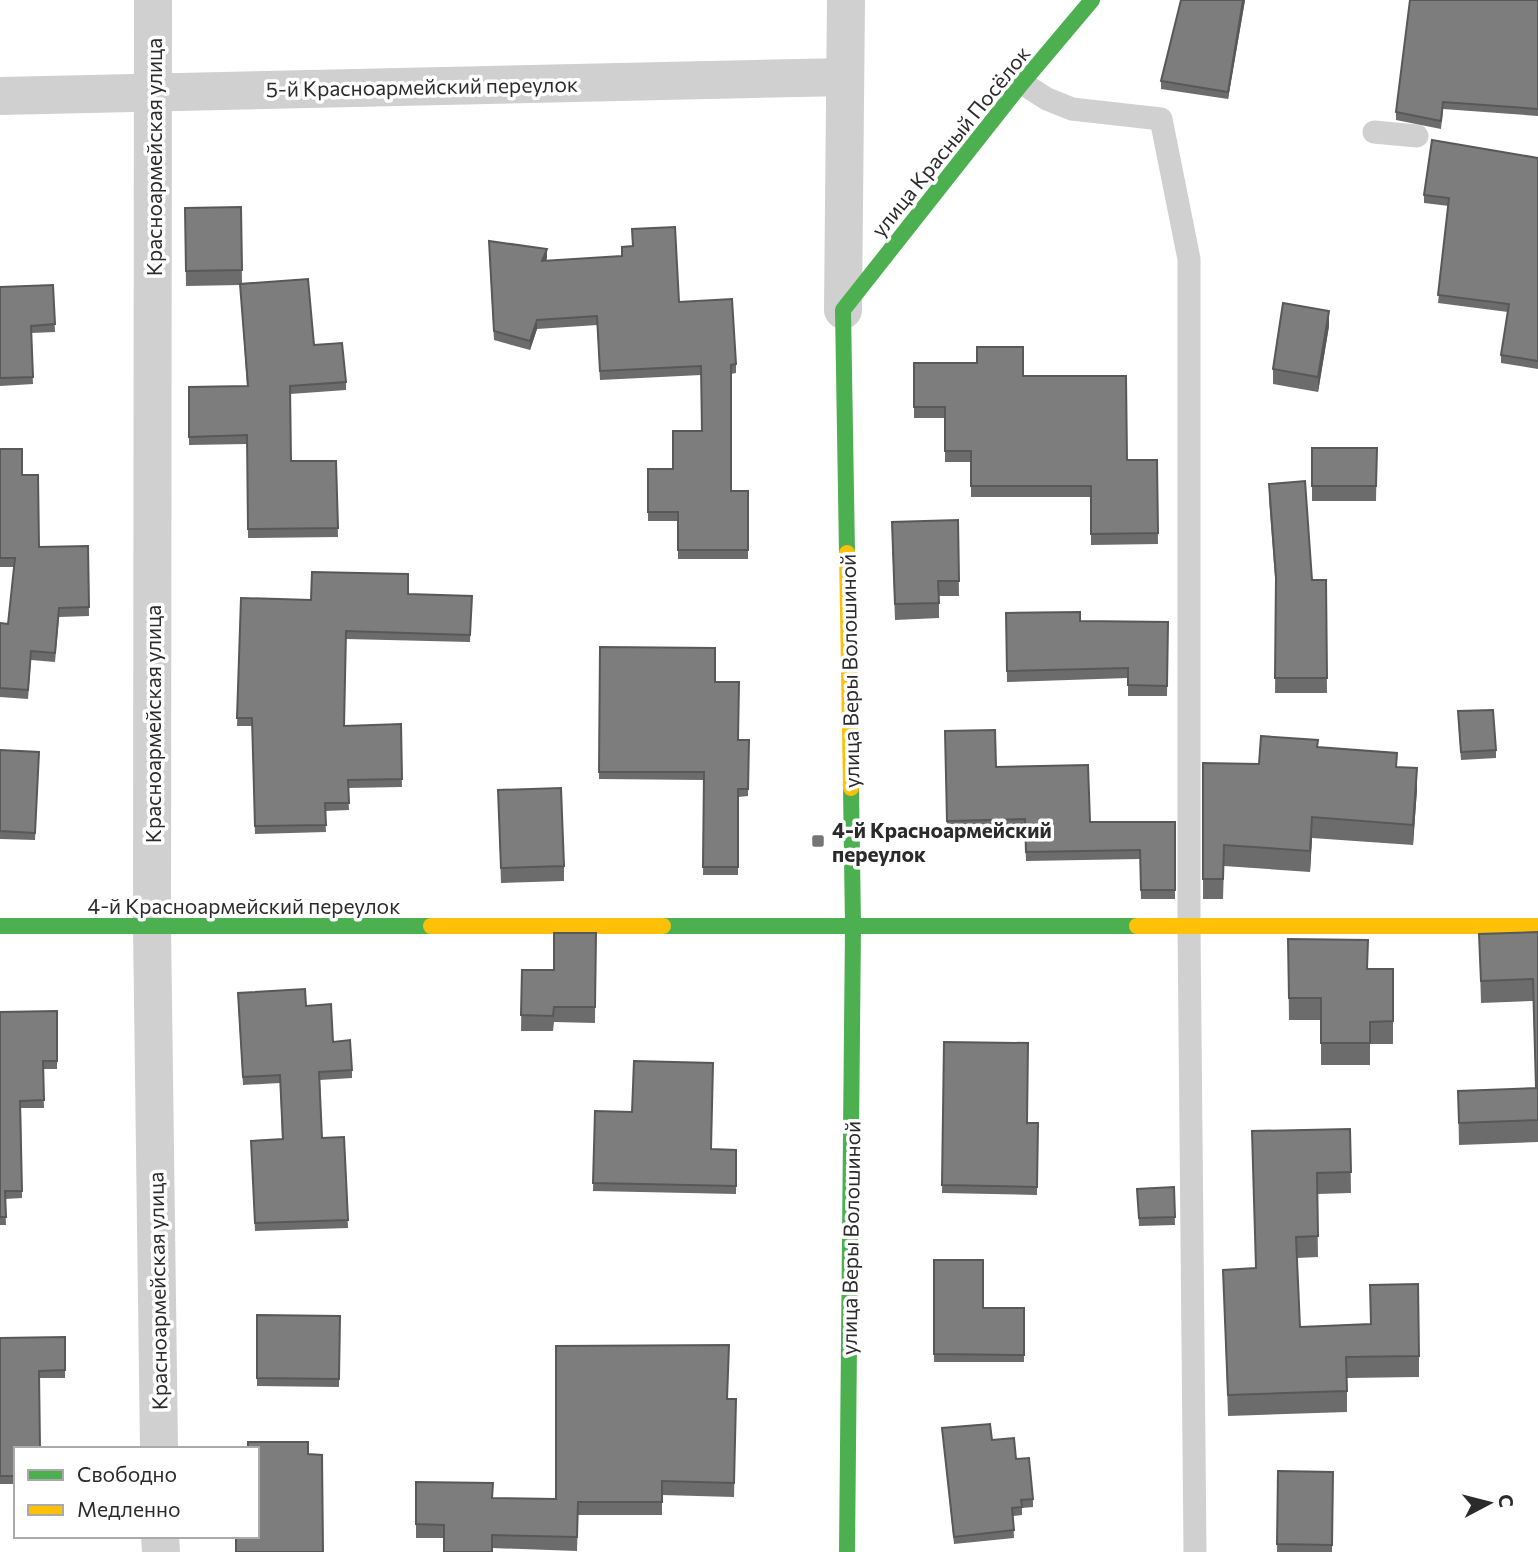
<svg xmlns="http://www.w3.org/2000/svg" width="1538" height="1552" font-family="Commissioner,sans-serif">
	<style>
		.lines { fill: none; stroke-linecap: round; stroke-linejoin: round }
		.lane { stroke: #d0d0d0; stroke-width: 23 }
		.street { stroke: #d0d0d0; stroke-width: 38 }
		.fast { stroke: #4caf50; stroke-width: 16 }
		.slow { stroke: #ffc107; stroke-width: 16 }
		.wall { fill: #6c6c6c }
		.shaded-wall { fill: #585858 }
		.building { fill: #7d7d7d; stroke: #585858; stroke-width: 2 }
		.poi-dot { fill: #757575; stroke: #fff; stroke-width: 2.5 }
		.labels { text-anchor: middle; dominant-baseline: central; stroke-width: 7; stroke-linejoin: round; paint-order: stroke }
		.street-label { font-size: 21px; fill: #2b2b2b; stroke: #fff }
		.poi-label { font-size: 21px; font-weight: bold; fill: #2b2b2b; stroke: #fff; text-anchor: start }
	</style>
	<rect width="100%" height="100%" fill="#fff"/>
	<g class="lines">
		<g class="lane">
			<path d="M1022 83 1047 99 1072 109 1161 119 1189 259V926L1195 1552"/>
			<path d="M1374 132 1417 136"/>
		</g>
		<g class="street">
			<path d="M153 0 152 926 159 1449"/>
			<path d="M0 96 845 77"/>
			<path d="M843 310 846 0"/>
			<path d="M160 1536 161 1552"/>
		</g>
		<g class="fast">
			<path d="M847 553 843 310 1022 83 1092 0"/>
			<path d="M0 926H431"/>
			<path d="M663 926H1137"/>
			<path d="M847 1552 853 926 851 788"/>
		</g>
		<g class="slow">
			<path d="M847 553 851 788"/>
			<path d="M431 926H663"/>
			<path d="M1137 926H1538"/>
		</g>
	</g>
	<g class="wall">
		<path d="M1181 0H1245L1228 99 1161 89V81Z"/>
		<path d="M1538 0V116L1443 109 1441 129 1396 120V112Z"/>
		<path d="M1538 158V369L1501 363V355L1508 312 1438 303 1449 206 1424 203V195Z"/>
		<path d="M241 207 242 284 314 345 346 382V390L290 394 291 461H336L338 537 248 538 247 444 189 445V387L247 386 240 285 186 286 185 208Z"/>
		<path d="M489 250 547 258 546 260 679 302 736 364V373L731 374V491H748V559H678V521H648V469H673L702 431 701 375 600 380 597 325 537 329 530 350 494 340Z"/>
		<path d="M53 285 55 332 31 333 33 384 0 386V287Z"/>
		<path d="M1329 326 1318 392 1273 384V369Z"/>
		<path d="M914 363 1023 376 1127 460H1157L1158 544 1091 545V497H971V462H945V418H914Z"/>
		<path d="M1312 448H1377L1376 501H1312Z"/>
		<path d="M0 449 22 475 39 547 88 546 89 616 59 617 55 662 31 660 28 699 0 697V623L8 624 14 567H0Z"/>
		<path d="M1269 484 1312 580H1326L1327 693H1275L1276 591 1269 499Z"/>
		<path d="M958 520 959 596H939V618L895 620 892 537Z"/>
		<path d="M408 594 472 596 470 642 346 639 344 726 401 724 402 787 348 788 349 810 325 811 326 832 255 834 252 726H237L241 598 311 600Z"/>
		<path d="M1006 613 1080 621 1168 622 1167 696H1128V678L1007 682Z"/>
		<path d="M600 647 715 682 738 740H749L748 796 738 797V875H703L704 780 599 779Z"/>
		<path d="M1458 719 1496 750V758L1461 760Z"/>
		<path d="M945 731 996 767 1090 822H1175V899H1141L1140 859 1026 861 1025 828 947 830Z"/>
		<path d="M1318 747 1397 767 1417 789 1413 845 1312 838 1310 872 1224 866 1223 899H1203V763L1259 764Z"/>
		<path d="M0 750 39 752 35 840 0 839Z"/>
		<path d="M498 790 564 866V881L501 883Z"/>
		<path d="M1538 932V1142L1459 1145 1458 1091 1536 1088 1533 1001 1481 1003 1479 934Z"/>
		<path d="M596 933 595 1023 554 1022 553 1031H521L522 970H554Z"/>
		<path d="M1288 939 1367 969H1393V1044H1370V1065H1321V1020H1289Z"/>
		<path d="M238 1001 306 1006 333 1042 352 1070V1078L320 1080 322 1138 344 1137 348 1228 255 1231 251 1141 282 1139 280 1083 243 1085Z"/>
		<path d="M57 1011V1069H43L44 1108H21L22 1198 5 1199 6 1225H0V1012Z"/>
		<path d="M944 1042 1027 1123H1038L1037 1195 942 1193Z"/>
		<path d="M595 1111 711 1149 736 1150V1194L593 1191Z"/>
		<path d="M1350 1129 1351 1193 1317 1194 1318 1257 1297 1258 1300 1327 1419 1356V1377L1347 1378V1412L1228 1416 1223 1270 1256 1268 1252 1131Z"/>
		<path d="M1174 1187 1175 1225 1139 1226 1137 1189Z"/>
		<path d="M934 1260 983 1308H1024V1362H934Z"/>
		<path d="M257 1315 340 1316 339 1387 257 1386Z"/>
		<path d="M65 1337V1378H39L16 1449V1484H0V1338Z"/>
		<path d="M728 1399H736L734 1497 662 1495V1515H578L577 1551 492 1548 444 1538H416V1482L493 1498 556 1499Z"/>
		<path d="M942 1428 992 1440 1016 1459 1033 1499V1507L1022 1508V1515L1013 1516 1014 1538 954 1544Z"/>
		<path d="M1278 1471 1333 1472 1332 1552H1277Z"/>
	</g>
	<g class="shaded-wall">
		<path d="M1243 0H1245L1228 99V92Z"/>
		<path d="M547 249V258L542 270V261Z"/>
		<path d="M1329 311V326L1318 392V377Z"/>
		<path d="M537 320V329L530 350V341Z"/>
		<path d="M1417 768V789L1413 845V825Z"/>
		<path d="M1312 817V838L1310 872V851Z"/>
	</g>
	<g class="building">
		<path d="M1181 0H1243L1228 92 1161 81Z"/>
		<path d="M1410 0H1538V109L1443 102 1441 121 1396 112Z"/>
		<path d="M1432 140 1538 158V361L1501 355 1509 304 1438 295 1449 198 1424 195Z"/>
		<path d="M241 207 242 270 186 271 185 208Z"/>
		<path d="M675 227 679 302 732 299 736 364 731 365V491H748V550H678V512H648V469H673V431H702L701 366 600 371 597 316 537 320 530 341 494 331 489 241 547 249 542 261 622 256V247L633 246 632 229Z"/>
		<path d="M308 279 314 345 342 343 346 382 290 386 291 461H336L338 528 248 529 247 435 189 437V387L248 386 240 284Z"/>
		<path d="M53 285 55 324 31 326 33 377 0 378V287Z"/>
		<path d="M1283 303 1329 311 1318 377 1273 369Z"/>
		<path d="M977 347H1023V376H1126L1127 460H1157L1158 533 1091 534V486H971V451H945V407H914V363H977Z"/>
		<path d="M1312 448H1377L1376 486H1312Z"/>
		<path d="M0 449H22V475H38L39 547 88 546 89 607 59 608 55 653 31 651 28 690 0 688V623L8 624 15 558H0Z"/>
		<path d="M1305 481 1312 580H1326L1327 678H1275L1276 577 1269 484Z"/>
		<path d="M958 520 959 581H938L939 603 895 604 892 522Z"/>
		<path d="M312 572 408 574V594L472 596 470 635 346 631 344 726 401 724 402 779 348 780 349 803H325L326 825 255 826 252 718H237L241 598 311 600Z"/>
		<path d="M1080 612V621L1168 622 1167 686 1128 685V668L1007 671 1006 613Z"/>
		<path d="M600 647 715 648V682H739L738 740H749L748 789H738V867H703L704 772H599Z"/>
		<path d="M1493 710 1496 750 1461 752 1458 711Z"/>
		<path d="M995 730 996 767 1088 765 1090 822H1175V890H1141L1140 850 1026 852 1025 819 947 821 945 731Z"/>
		<path d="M1261 736 1318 740 1317 747 1397 753 1396 767 1417 768 1413 825 1312 817 1310 851 1224 845 1223 879H1203V763L1259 764Z"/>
		<path d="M0 750 39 752 35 833 0 831Z"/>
		<path d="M561 788 564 866 501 868 498 790Z"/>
		<path d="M1538 932V1120L1459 1123 1458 1091 1536 1088 1533 979 1481 981 1479 934Z"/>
		<path d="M554 933H596L595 1007H554L553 1016 521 1015 522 970H554Z"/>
		<path d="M1288 939 1368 940 1367 969H1393V1021L1370 1022V1043H1321V998H1289Z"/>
		<path d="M305 989 306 1006 331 1004 333 1042 350 1040 352 1070 319 1072 322 1138 344 1137 348 1220 255 1223 251 1141 283 1139 280 1075 243 1077 238 993Z"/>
		<path d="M57 1011V1061H43L44 1100 20 1101 22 1191H5L6 1217H0V1012Z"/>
		<path d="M944 1042 1028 1043 1027 1123H1038L1037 1187 942 1185Z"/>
		<path d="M634 1061 713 1063 711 1149 736 1150V1186L593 1183 595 1111 632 1112Z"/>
		<path d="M1350 1129 1351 1172 1317 1173 1318 1236 1296 1237 1300 1327 1371 1324 1370 1285 1418 1284 1419 1356 1346 1357 1347 1391 1228 1395 1223 1270 1256 1268 1252 1131Z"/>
		<path d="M1174 1187 1175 1217 1139 1218 1137 1189Z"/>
		<path d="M934 1260H983V1308H1024V1355L934 1354Z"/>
		<path d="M257 1315 340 1316 339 1379 257 1378Z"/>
		<path d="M65 1337V1370L39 1371 40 1449H16V1476H0V1338Z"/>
		<path d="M729 1345 727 1399H736L734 1483 662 1481V1502H578L577 1537 492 1535V1552H444V1525L416 1524V1482L493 1483 492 1498 556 1499V1346Z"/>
		<path d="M990 1424 992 1440 1014 1438 1016 1459 1029 1458 1033 1499 1021 1500 1022 1507 1012 1508 1014 1530 954 1537 942 1428Z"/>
		<path d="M248 1442H308V1454L322 1455 323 1552H236V1536H257V1449H248Z"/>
		<path d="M1278 1471 1333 1472 1332 1545 1277 1544Z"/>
	</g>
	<rect class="poi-dot" x="811" y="834" width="14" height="14" rx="3.5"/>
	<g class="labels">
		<g class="street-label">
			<text transform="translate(422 86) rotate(-1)">5-й Красноармейский переулок</text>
			<text transform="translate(950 141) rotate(-51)">улица Красный Посёлок</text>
			<text transform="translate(153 157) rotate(-90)">Красноармейская улица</text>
			<text transform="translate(849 671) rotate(-91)">улица Веры Волошиной</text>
			<text transform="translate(152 724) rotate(-90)">Красноармейская улица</text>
			<text x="244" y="905">4-й Красноармейский переулок</text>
			<text transform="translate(850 1238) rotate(-89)">улица Веры Волошиной</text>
			<text transform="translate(157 1291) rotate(-91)">Красноармейская улица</text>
		</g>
		<g class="poi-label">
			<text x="832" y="829">4-й Красноармейский<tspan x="832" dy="24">переулок</tspan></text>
		</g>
	</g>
	<rect x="14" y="1447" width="245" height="91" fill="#ffffff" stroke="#aaaaaa" stroke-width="2"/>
	<rect x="28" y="1470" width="35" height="10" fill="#4caf50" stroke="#aaaaaa" stroke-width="2"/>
	<text x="77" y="1482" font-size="21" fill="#2b2b2b">Свободно</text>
	<rect x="28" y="1505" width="35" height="10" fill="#ffc107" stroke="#aaaaaa" stroke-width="2"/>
	<text x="77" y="1517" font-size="21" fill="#2b2b2b">Медленно</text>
	<g transform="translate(1489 1503) rotate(83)" stroke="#ffffff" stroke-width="5" paint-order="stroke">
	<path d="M0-5L12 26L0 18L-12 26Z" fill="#2b2b2b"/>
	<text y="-10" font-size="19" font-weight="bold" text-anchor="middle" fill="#2b2b2b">С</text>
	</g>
</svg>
